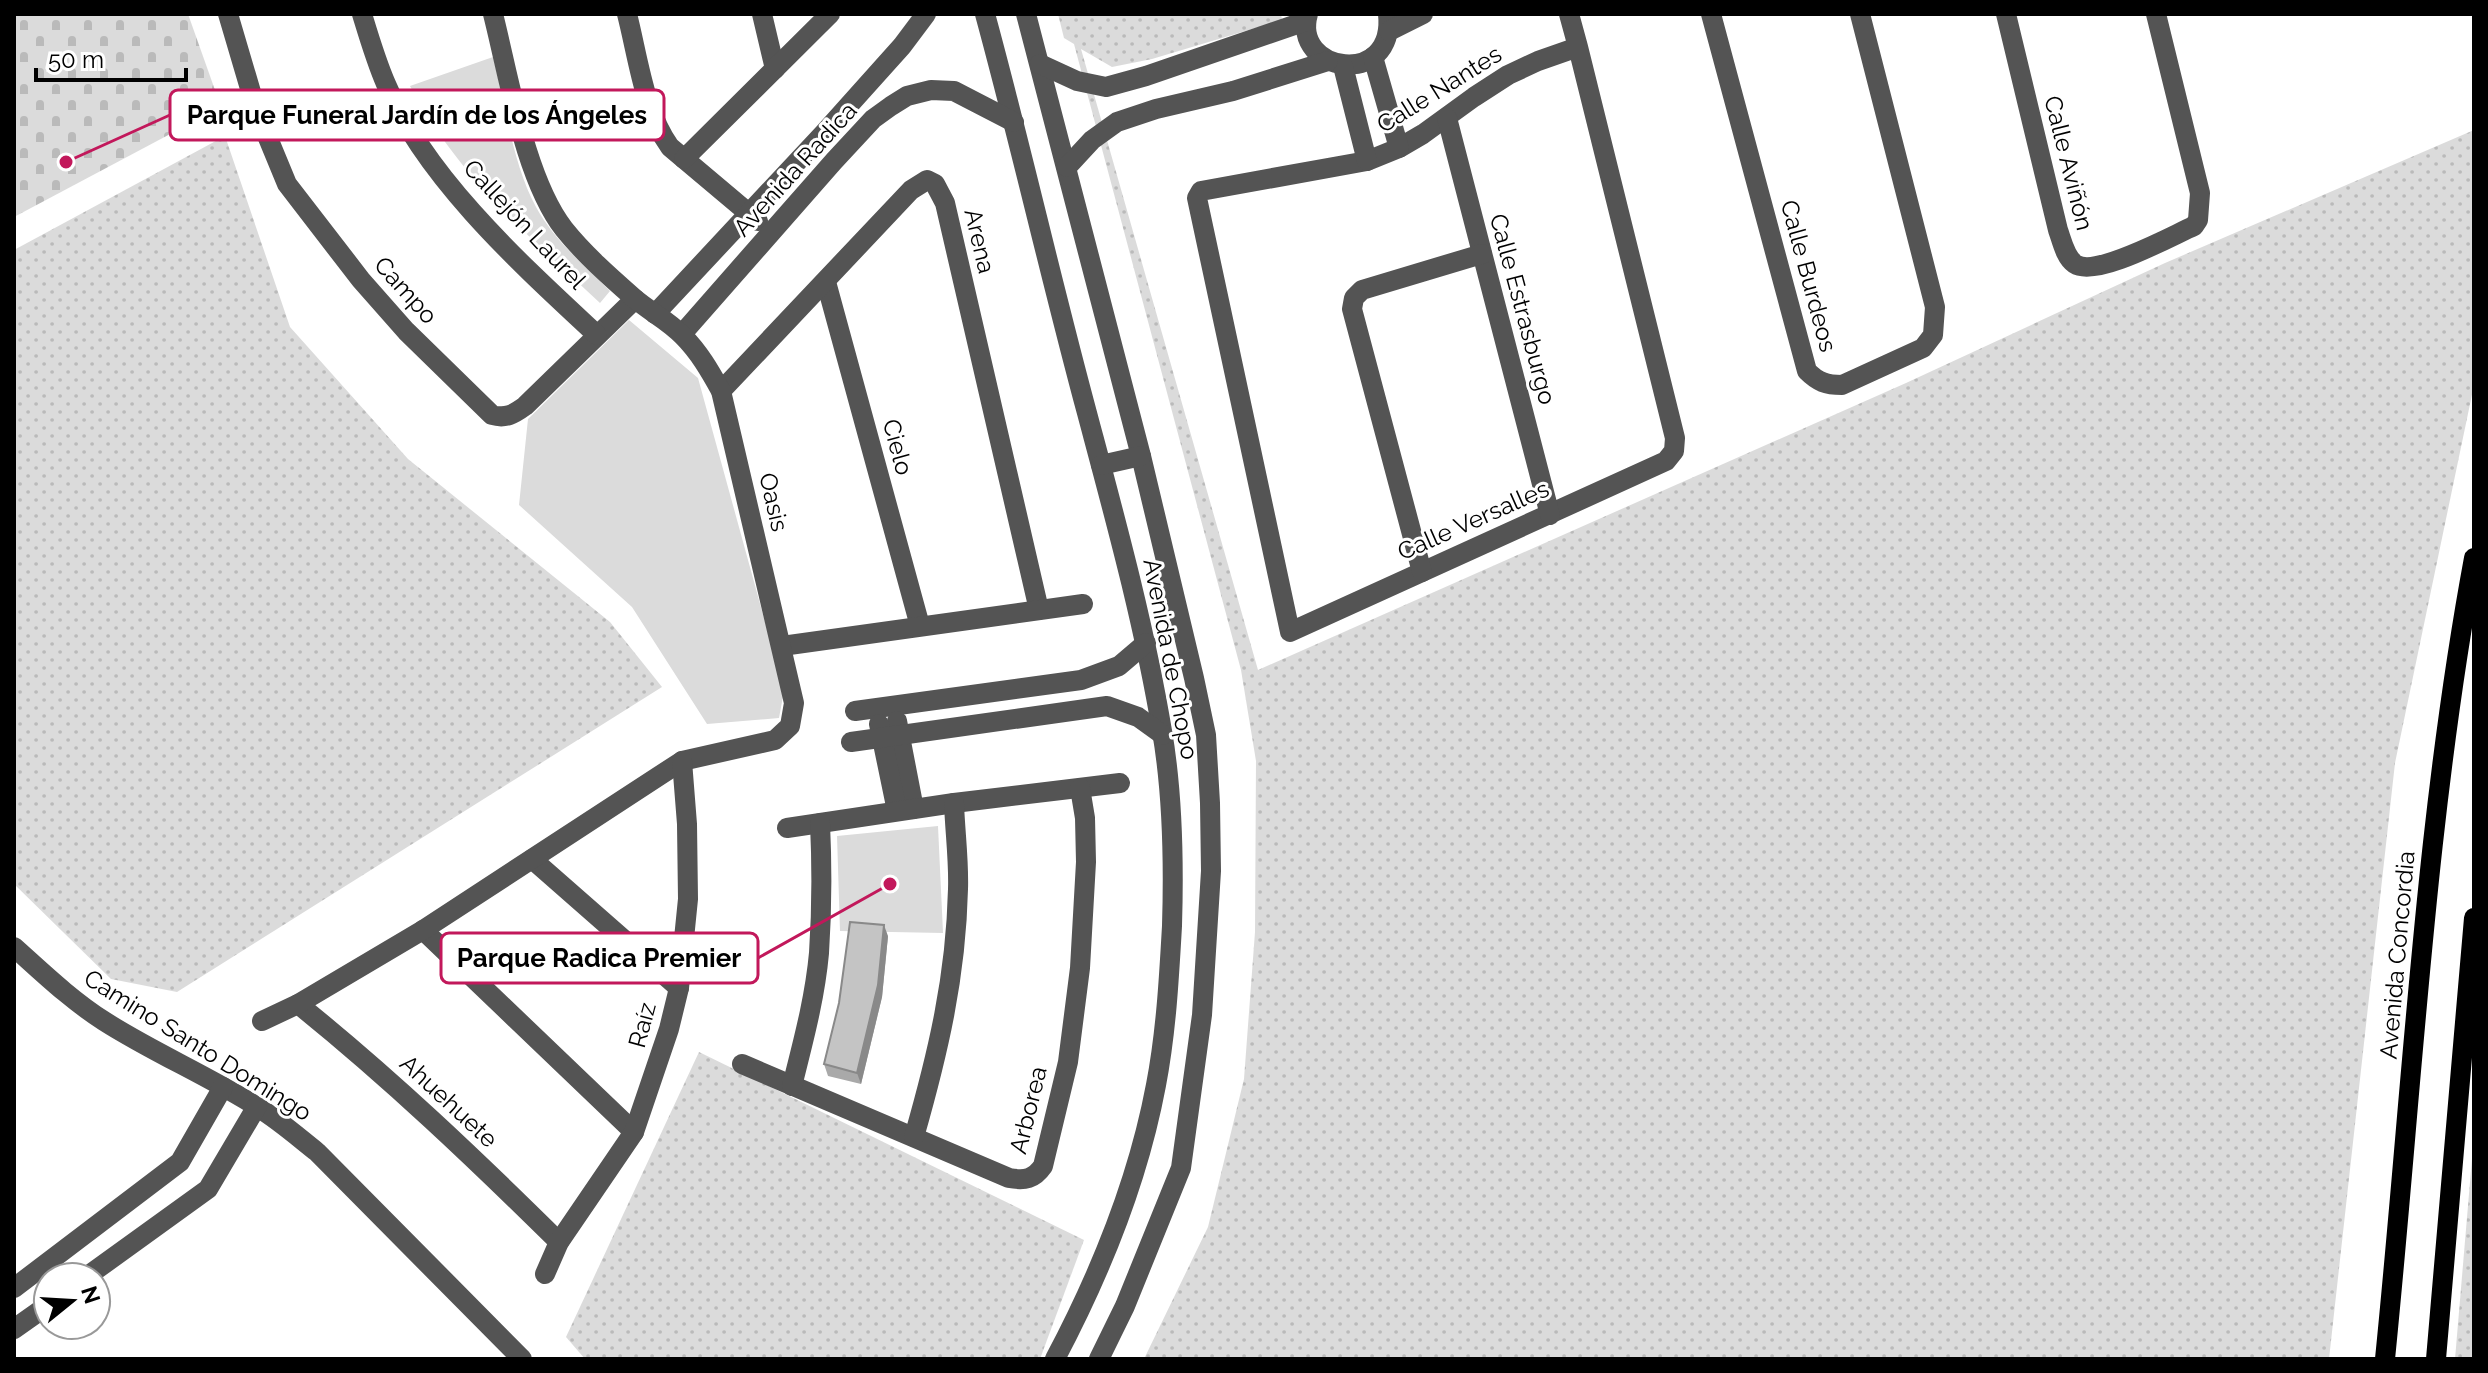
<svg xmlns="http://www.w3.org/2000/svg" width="2488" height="1373" font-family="Raleway,sans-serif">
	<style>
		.grass { fill: url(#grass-dots) }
		.cemetery { fill: url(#cemetery-stones) }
		.park { fill: #dbdbdb }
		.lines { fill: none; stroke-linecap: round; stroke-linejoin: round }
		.minor { stroke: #545454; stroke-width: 20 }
		.major { stroke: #000; stroke-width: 20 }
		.wall { fill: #a9a9a9 }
		.shaded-wall { fill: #898989 }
		.building { fill: #c4c4c4; stroke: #898989; stroke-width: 2 }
		.labels { text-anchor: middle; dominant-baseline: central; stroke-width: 6; stroke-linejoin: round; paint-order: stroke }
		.street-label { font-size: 24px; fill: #000; stroke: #fff }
		.leader { fill: none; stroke: #c2185b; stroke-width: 3 }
		.callout-dot { fill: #c2185b; stroke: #fff; stroke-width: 3 }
		.callout { fill: #fff; stroke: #c2185b; stroke-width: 3 }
		.callout-label { font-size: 26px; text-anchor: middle; font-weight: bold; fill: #000 }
	</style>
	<defs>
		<pattern id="grass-dots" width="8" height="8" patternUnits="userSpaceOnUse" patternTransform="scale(2)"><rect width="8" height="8" fill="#dbdbdb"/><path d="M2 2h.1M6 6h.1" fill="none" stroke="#bababa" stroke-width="1.8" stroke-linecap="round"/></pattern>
		<pattern id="cemetery-stones" width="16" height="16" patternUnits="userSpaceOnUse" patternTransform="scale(2)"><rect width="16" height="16" fill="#dbdbdb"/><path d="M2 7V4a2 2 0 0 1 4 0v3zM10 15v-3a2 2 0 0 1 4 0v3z" fill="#bababa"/></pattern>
	</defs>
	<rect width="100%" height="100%" fill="#fff"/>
	<g class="grass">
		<path d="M1058 14H1281L1282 20 1152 59 1112 67 1081 49 1258 670 1906 383 2165 263 2474 130V385L2395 763 2329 1359H1144L1208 1227 1244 1079 1255 932 1256 761 1241 670 1074 44 1064 38Z"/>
		<path d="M225 136 290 327 408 459 610 622 662 687 177 992 111 979 14 884V250Z"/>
		<path d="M699 1052 1084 1240 1040 1359H585L566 1337Z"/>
		<path d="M2474 1135V1359H2455Z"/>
	</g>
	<path class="cemetery" d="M14 14H188L221 107 14 217Z"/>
	<g class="park">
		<path d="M493 57C505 104 513 165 536 207 554 240 584 265 610 291L600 303C529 237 455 172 410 86Z"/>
		<path d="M629 320 698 378 784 691 779 718 707 724 632 607 519 505 528 419Z"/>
		<path d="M938 826 943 933 840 931 837 836Z"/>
	</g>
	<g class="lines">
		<g class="minor">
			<path d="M228 14 256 109 287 184 361 280 406 331 492 415C506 419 514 414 525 406L635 299"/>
			<path d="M362 14C369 37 376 61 386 84 425 178 523 266 597 335"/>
			<path d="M627 14C638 57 644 111 670 147L758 221"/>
			<path d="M762 14 775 69"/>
			<path d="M985 14C1021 146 1051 280 1087 413 1115 518 1144 623 1162 731 1173 795 1174 861 1172 926 1169 979 1166 1033 1156 1085 1138 1181 1100 1274 1055 1359"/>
			<path d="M1026 14 1141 456 1194 678 1206 735 1210 803 1211 871 1202 1015 1181 1168 1125 1306 1099 1359"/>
			<path d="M1308 14C1291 73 1396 89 1388 14"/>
			<path d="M1569 14 1578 47 1675 438 1674 451 1666 461 1290 632 1197 198 1201 191 1367 161 1399 148 1423 134 1474 97 1508 75 1538 61 1578 47"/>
			<path d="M1711 14 1807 371C1818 382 1826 385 1842 385L1923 348 1933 335 1935 307 1860 14"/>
			<path d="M2006 14 2058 230C2062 241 2065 257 2075 264 2096 278 2171 236 2194 226L2198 220 2200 193 2156 14"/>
			<path d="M1389 31 1423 14"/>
			<path d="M1373 57 1399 148"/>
			<path d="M1040 64 1077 81 1106 87 1146 76 1306 21"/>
			<path d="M1343 66 1367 161"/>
			<path d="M1447 118 1550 515"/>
			<path d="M684 159 830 14"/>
			<path d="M1067 167 1092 140 1117 122 1156 109 1233 91 1328 61"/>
			<path d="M826 282 920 626"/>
			<path d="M655 314 824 133 902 46 926 14"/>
			<path d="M682 334 834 161 873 119 891 106 907 96 931 90 954 91 1014 122"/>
			<path d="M721 391 911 190 927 180 935 184 945 203 1039 610"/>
			<path d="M1101 465 1141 456"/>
			<path d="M1422 572 1352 309 1354 298 1362 290 1482 254"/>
			<path d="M782 646 1083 604"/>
			<path d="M855 711 1081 680 1119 666 1146 643"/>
			<path d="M897 721 914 809"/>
			<path d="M879 724 897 811"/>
			<path d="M851 742 1107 706 1138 717 1163 735"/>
			<path d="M787 828 954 803 1120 783"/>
			<path d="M532 859 679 988"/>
			<path d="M423 930 634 1132"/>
			<path d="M14 947C43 973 71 1000 104 1021 154 1053 209 1076 259 1108 280 1121 298 1137 317 1152L522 1359"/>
			<path d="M298 1004C390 1078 475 1159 559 1242"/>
			<path d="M262 1021 298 1004 423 930 682 761 775 740 790 726 794 703 721 391C710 371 699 352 683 336 669 321 649 311 634 298 610 277 584 254 564 229 525 179 509 77 493 14"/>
			<path d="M742 1064 1009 1178C1025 1181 1034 1179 1043 1166L1068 1062 1080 968 1086 862 1085 818 1080 788"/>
			<path d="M792 1086C803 1042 815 998 819 953 822 909 822 866 820 823"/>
			<path d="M914 1137C938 1053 956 977 958 889 959 861 955 832 954 803"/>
			<path d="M545 1274 559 1242 634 1132 669 1029 679 988 688 899 687 824 682 761"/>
			<path d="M86 1277 208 1189 257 1106"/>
			<path d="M14 1288 180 1162 223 1087"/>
			<path d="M14 1329 48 1305"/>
		</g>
		<g class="major">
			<path d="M2385 1359C2412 1092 2425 822 2474 558"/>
			<path d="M2436 1359 2474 918"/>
		</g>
	</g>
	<path class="wall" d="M888 936 882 997 861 1084 828 1076 824 1064 839 1003Z"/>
	<path class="shaded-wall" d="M884 925 888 936 882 997 861 1084 857 1073Z"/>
	<path class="building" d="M850 922 884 925 878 985 857 1073 824 1064 839 1003Z"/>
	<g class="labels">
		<g class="street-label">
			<text transform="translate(1439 89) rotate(-32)">Calle Nantes</text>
			<text transform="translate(2069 163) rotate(76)">Calle Aviñón</text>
			<text transform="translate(795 169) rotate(-48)">Avenida Radica</text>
			<text transform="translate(525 224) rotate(47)">Callejón Laurel</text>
			<text transform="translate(980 241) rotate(77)">Arena</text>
			<text transform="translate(1809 276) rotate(75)">Calle Burdeos</text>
			<text transform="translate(406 290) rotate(48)">Campo</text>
			<text transform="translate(1523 309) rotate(75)">Calle Estrasburgo</text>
			<text transform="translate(898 447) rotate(75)">Cielo</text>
			<text transform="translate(774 502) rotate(77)">Oasis</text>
			<text transform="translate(1473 520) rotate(-24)">Calle Versalles</text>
			<text transform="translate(1171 659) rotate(79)">Avenida de Chopo</text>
			<text transform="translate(2397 955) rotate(-85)">Avenida Concordia</text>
			<text transform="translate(642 1025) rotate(-75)">Raíz</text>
			<text transform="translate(198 1045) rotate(32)">Camino Santo Domingo</text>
			<text transform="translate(449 1101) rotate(43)">Ahuehuete</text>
			<text transform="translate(1028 1110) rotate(-76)">Arborea</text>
		</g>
	</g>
	<path class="leader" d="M66 162L170 115M890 884L758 958"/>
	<g class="callout-dot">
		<circle cx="66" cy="162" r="8"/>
		<circle cx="890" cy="884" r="8"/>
	</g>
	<g class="callout">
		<rect x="170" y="90" width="494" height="50" rx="8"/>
		<rect x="441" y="933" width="317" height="50" rx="8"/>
	</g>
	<g class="callout-label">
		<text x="417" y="124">Parque Funeral Jardín de los Ángeles</text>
		<text x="599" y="967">Parque Radica Premier</text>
	</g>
	<rect width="2488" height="1373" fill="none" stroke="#000000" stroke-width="32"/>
	<g transform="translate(72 1301) rotate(72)"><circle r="38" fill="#ffffff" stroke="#999999" stroke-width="2"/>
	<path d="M0-6L14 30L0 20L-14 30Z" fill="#000000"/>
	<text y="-12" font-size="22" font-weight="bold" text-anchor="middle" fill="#000000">N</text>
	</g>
	<path d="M36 68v12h150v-12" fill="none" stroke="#000000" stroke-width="4"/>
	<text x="48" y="68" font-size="24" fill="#000000" stroke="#ffffff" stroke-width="6" paint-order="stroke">50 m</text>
</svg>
